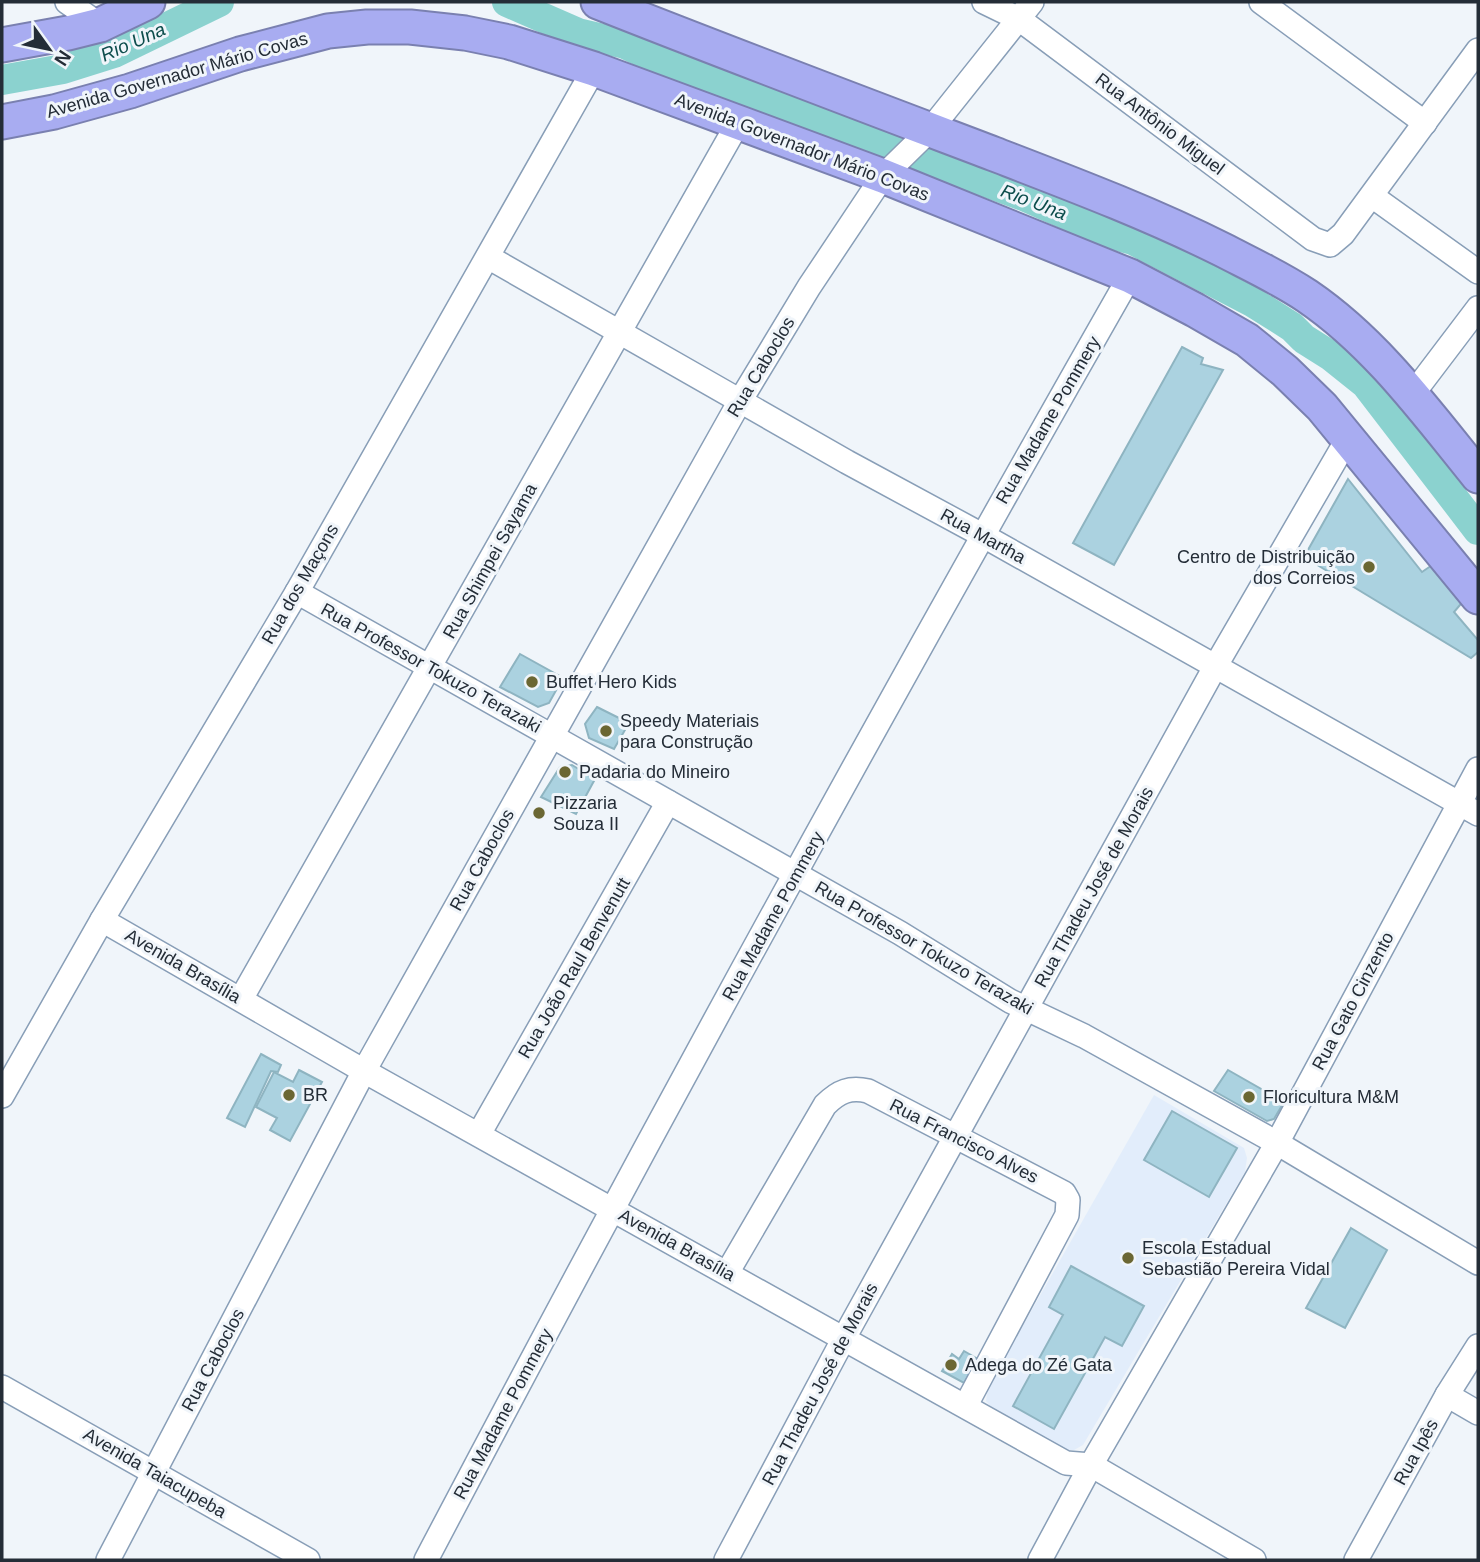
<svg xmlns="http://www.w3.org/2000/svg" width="1480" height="1562" font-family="Helvetica,sans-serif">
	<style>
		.built { fill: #e2edfb }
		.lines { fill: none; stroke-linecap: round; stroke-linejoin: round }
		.river { stroke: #8bd2cf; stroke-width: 30 }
		.building { fill: #abd2e0; stroke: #8eb4c1; stroke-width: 2 }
		.minor-casing { stroke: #889eb7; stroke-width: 26 }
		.highway-casing { stroke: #7a80b0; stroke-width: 37 }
		.minor { stroke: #fff; stroke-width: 23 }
		.highway { stroke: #a8acf1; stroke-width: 33 }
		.poi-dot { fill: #6b6733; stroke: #f0f5fa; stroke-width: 2.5 }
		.labels { text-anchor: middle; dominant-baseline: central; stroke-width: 6; stroke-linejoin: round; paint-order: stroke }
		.street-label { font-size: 18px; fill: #242d37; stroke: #f0f5fa }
		.poi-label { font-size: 18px; fill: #242d37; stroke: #f0f5fa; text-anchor: start }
		.water-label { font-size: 19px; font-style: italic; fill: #0d4d4c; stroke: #f0f5fa }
	</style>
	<rect width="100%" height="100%" fill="#f0f5fa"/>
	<path class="built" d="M1154 1095 1244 1148 1247 1158 1245 1172 1083 1445 1074 1450H1063L995 1412 986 1401 988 1387Z"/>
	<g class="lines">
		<g class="river">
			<path d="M507 2 578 33 625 44 671 66 1026 197 1110 234 1133 240 1254 303 1292 327 1304 339 1331 356 1366 384 1478 530"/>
			<path d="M2 80 63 69 114 53 219 2"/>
		</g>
	</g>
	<g class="building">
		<path d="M1182 347 1203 358 1201 364 1223 370 1114 565 1073 543Z"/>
		<path d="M1348 479 1422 572 1438 561 1466 598 1454 612 1478 640V652L1471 658 1304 557Z"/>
		<path d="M520 654 563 678 549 703 538 707 500 687Z"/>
		<path d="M597 707 629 723 614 749 589 738 585 724Z"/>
		<path d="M572 765 595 779 576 814 541 797 560 767Z"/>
		<path d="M261 1054 281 1065 278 1072 271 1071 245 1127 227 1118Z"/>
		<path d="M299 1070 322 1082 290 1141 270 1130 277 1118 256 1107 274 1072 293 1082Z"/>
		<path d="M1228 1070 1284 1102 1274 1119 1267 1121 1214 1091Z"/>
		<path d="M1172 1111 1237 1148 1209 1197 1144 1160Z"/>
		<path d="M1351 1228 1387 1250 1345 1328 1306 1308Z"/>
		<path d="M1071 1266 1144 1306 1122 1346 1105 1337 1054 1429 1013 1406 1063 1315 1049 1307Z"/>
		<path d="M964 1351 978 1359 964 1383 942 1371 952 1354 959 1359Z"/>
	</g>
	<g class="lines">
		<defs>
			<g id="minor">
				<path d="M67 2 100 25"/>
				<path d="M984 2 1019 19 1313 239 1330 245 1343 234 1478 50"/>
				<path d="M1261 2 1425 123"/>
				<path d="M1372 196 1478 272"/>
				<path d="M488 257 847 462 982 535 1478 814"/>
				<path d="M1412 395 1478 308"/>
				<path d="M297 592 900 933 1010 1001 1084 1036 1277 1143 1478 1263"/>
				<path d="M102 920 364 1071 1066 1463 1091 1465 1254 1560"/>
				<path d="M241 999 738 123"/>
				<path d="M2 1096 102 920 297 592 594 69"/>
				<path d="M479 1134 668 802"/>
				<path d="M727 1273 825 1105C839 1091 850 1087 868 1091L1064 1193 1068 1200 1067 1215 966 1405"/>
				<path d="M2 1387 308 1560"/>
				<path d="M1447 1395 1478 1413"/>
				<path d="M108 1560 364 1071 740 401 809 287 883 176 930 130 1032 2"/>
				<path d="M426 1560C653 1128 888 700 1130 276"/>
				<path d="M726 1560 844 1338 1215 667 1348 438"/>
				<path d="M1040 1560 1091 1465 1277 1143 1478 769"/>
				<path d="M1356 1560 1447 1395 1478 1346"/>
			</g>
			<g id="highway">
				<path d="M598 2C729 54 862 104 994 154 1072 184 1149 213 1223 250 1252 265 1280 278 1307 296 1376 343 1426 412 1478 476"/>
				<path d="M2 45 68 33 100 25 148 2"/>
				<path d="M2 122 54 112 130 91 240 54 328 31 367 27H410L465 33 509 42 594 69 883 176 1130 276 1195 310 1247 340 1285 371 1322 407 1478 597"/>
			</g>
		</defs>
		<use href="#minor" class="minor-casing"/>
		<use href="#highway" class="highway-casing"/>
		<use href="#minor" class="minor"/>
		<use href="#highway" class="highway"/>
	</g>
	<g class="poi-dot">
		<circle cx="1369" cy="567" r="7"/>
		<circle cx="532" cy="682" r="7"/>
		<circle cx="606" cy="731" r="7"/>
		<circle cx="565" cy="772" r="7"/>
		<circle cx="539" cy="813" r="7"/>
		<circle cx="289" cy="1095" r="7"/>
		<circle cx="1249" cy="1097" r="7"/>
		<circle cx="1128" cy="1258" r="7"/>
		<circle cx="951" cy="1365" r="7"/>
	</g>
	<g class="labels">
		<g class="street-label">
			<text transform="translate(177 75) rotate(-16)">Avenida Governador Mário Covas</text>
			<text transform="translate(1160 124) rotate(37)">Rua Antônio Miguel</text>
			<text transform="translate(802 147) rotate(21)">Avenida Governador Mário Covas</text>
			<text transform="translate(761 367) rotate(-59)">Rua Caboclos</text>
			<text transform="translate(1048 420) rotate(-60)">Rua Madame Pommery</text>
			<text transform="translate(983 536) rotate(29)">Rua Martha</text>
			<text transform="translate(490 561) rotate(-61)">Rua Shimpei Sayama</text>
			<text transform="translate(300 584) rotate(-60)">Rua dos Maçons</text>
			<text transform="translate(431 668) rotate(29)">Rua Professor Tokuzo Terazaki</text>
			<text transform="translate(482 860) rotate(-61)">Rua Caboclos</text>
			<text transform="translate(1094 887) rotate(-61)">Rua Thadeu José de Morais</text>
			<text transform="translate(773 916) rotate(-61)">Rua Madame Pommery</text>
			<text transform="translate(924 948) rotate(30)">Rua Professor Tokuzo Terazaki</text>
			<text transform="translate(183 966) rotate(30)">Avenida Brasília</text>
			<text transform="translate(574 968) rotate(-60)">Rua João Raul Benvenutt</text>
			<text transform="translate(1353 1001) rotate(-62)">Rua Gato Cinzento</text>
			<text transform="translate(964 1141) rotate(27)">Rua Francisco Alves</text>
			<text transform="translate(677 1245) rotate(29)">Avenida Brasília</text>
			<text transform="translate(213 1360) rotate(-62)">Rua Caboclos</text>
			<text transform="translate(820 1384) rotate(-62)">Rua Thadeu José de Morais</text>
			<text transform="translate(503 1414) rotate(-62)">Rua Madame Pommery</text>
			<text transform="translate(1416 1452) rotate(-61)">Rua Ipês</text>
			<text transform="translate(155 1473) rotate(30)">Avenida Taiacupeba</text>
		</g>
		<g class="poi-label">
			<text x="1355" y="557" text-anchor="end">Centro de Distribuição<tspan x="1355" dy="21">dos Correios</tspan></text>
			<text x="546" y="682">Buffet Hero Kids</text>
			<text x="620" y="721">Speedy Materiais<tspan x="620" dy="21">para Construção</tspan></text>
			<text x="579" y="772">Padaria do Mineiro</text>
			<text x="553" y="803">Pizzaria<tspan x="553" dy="21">Souza II</tspan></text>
			<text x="303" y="1095">BR</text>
			<text x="1263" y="1097">Floricultura M&amp;M</text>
			<text x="1142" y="1248">Escola Estadual<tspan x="1142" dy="21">Sebastião Pereira Vidal</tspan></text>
			<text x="965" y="1365">Adega do Zé Gata</text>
		</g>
		<g class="water-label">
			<text transform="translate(133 42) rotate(-24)">Rio Una</text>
			<text transform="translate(1034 202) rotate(21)">Rio Una</text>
		</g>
	</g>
	<rect width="1480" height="1562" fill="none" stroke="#242d37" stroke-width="7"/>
	<g transform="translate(49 49) rotate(123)" stroke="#f0f5fa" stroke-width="5" paint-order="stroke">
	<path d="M0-5L12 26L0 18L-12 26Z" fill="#242d37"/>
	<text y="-10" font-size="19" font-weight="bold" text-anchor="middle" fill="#242d37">N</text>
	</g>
</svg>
